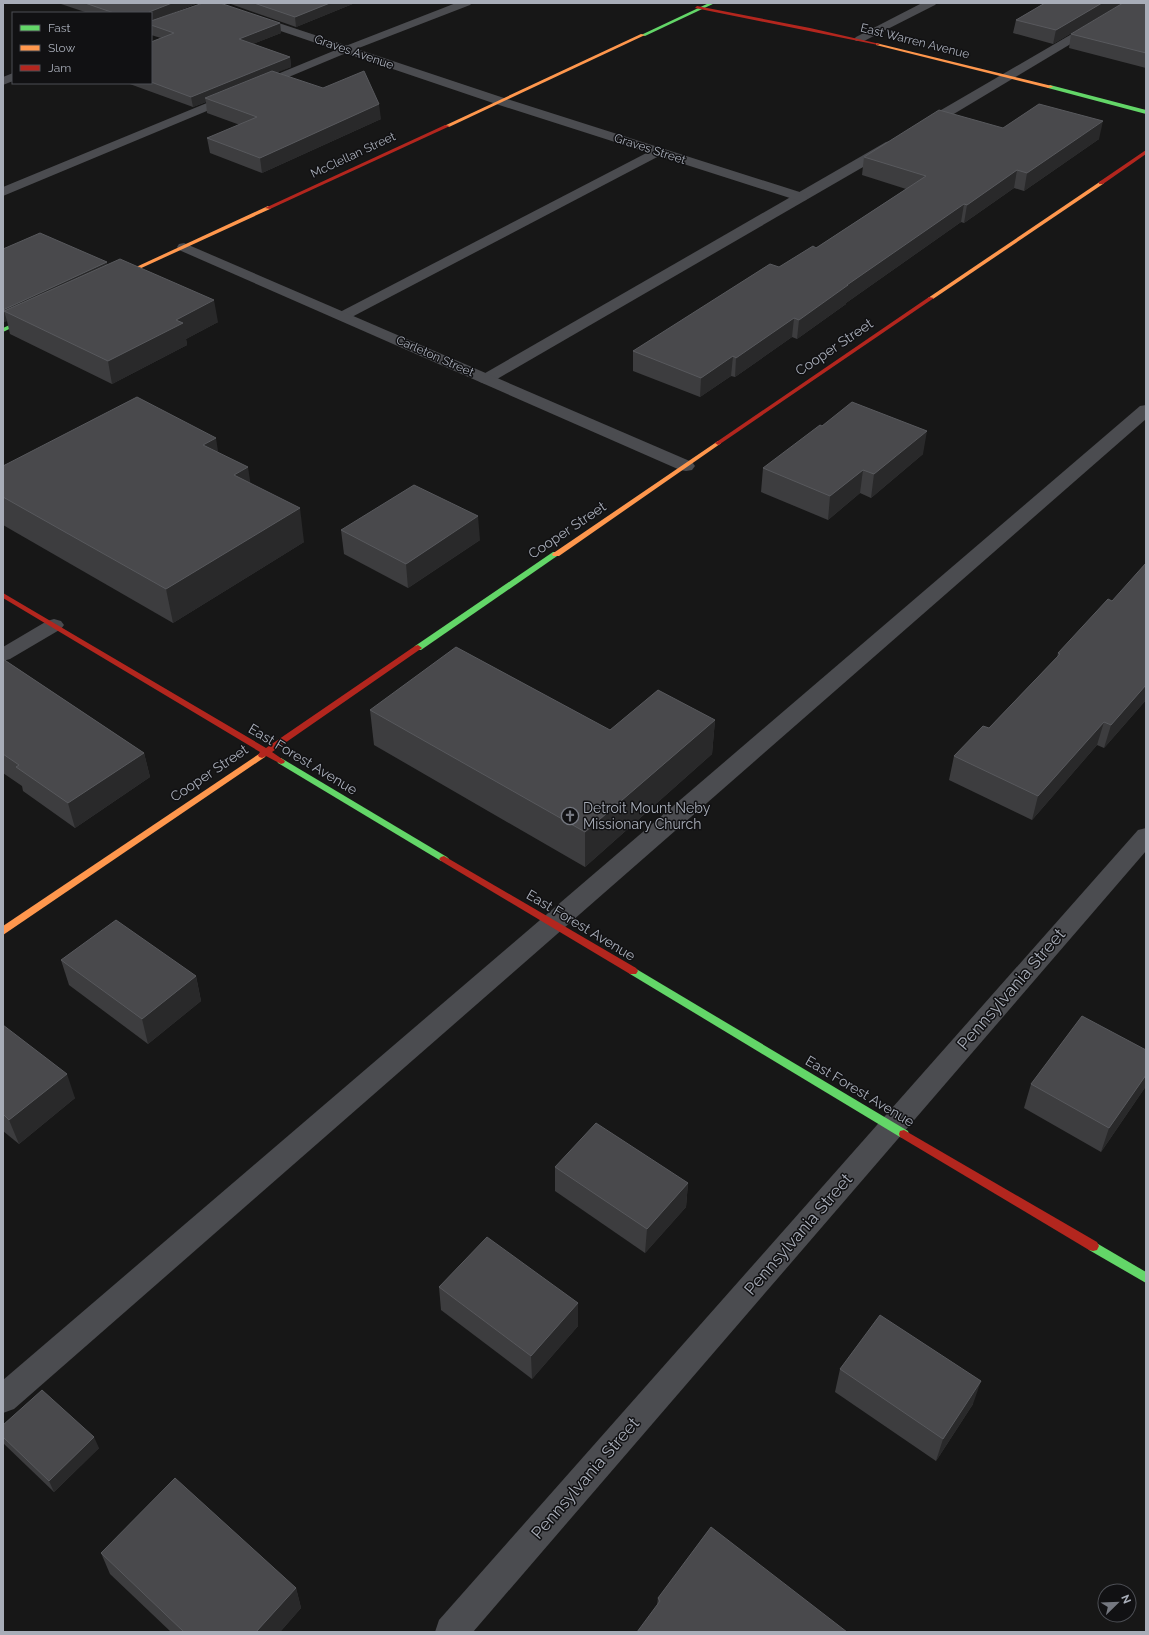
<svg xmlns="http://www.w3.org/2000/svg" width="1149" height="1635" font-family="Raleway,sans-serif">
	<style>
		.lines { fill: none; stroke-linecap: round; stroke-linejoin: round }
		.lane { fill: #4b4c50; fill-rule: evenodd }
		.street { fill: #4b4c50; fill-rule: evenodd }
		.fast { fill: #63d668; fill-rule: evenodd }
		.slow { fill: #ff974d; fill-rule: evenodd }
		.jam { fill: #b3261e; fill-rule: evenodd }
		.wall { fill: #3d3d3f }
		.shaded-wall { fill: #29292a }
		.building { fill: #49494c; stroke: #58595d }
		.labels { text-anchor: middle; dominant-baseline: central; stroke-width: 3; stroke-linejoin: round; paint-order: stroke }
		.far-street-label { font-size: 12px; fill: #a8adb8; stroke: #111113 }
		.street-label { font-size: 14px; fill: #a8adb8; stroke: #111113 }
		.poi-label { font-size: 14px; fill: #a8adb8; stroke: #111113; text-anchor: start }
		.near-street-label { font-size: 17px; fill: #a8adb8; stroke: #111113 }
	</style>
	<rect width="100%" height="100%" fill="#171717"/>
	<g class="lines">
		<g class="lane">
			<path d="M456 3H472L470 5 351 51 3 196V187L343 47Z"/>
			<path d="M922 3H937L935 5 864 41H856L854 39 856 37Z"/>
			<path d="M1125 3H1139L927 130H917L916 127 917 124Z"/>
			<path d="M891 141 896 142 898 145 896 148 492 382 486 384 480 382 478 379 480 376 886 142Z"/>
			<path d="M658 147 663 148 665 151 663 154 348 319 343 321 338 319 335 316 338 313Z"/>
			<path d="M1146 405V419L14 1409 3 1413V1380L1140 406Z"/>
			<path d="M54 619 61 621 64 625 61 629 10 659 3 661V647L47 621Z"/>
		</g>
		<g class="street">
			<path d="M202 3H219L504 98 806 194 808 197 806 200 801 201 796 200 496 104 204 5Z"/>
			<path d="M13 73V81L3 85V77Z"/>
			<path d="M184 243 692 462 695 466 692 470 686 471 680 470 179 250 177 247 179 244Z"/>
			<path d="M1146 828V851L473 1632H435L439 1620 1138 830Z"/>
		</g>
		<g class="fast">
			<path d="M709 3H715L645 36 641 35Z"/>
			<path d="M1050 85 1146 110V114L1048 88 1047 87Z"/>
			<path d="M33 314 38 315 3 332V328Z"/>
			<path d="M553 552H559L560 554 421 650H415L414 648 415 646Z"/>
			<path d="M281 758 447 857 449 859 447 861H441L278 763 277 761 278 759Z"/>
			<path d="M633 967 908 1131 909 1134 908 1137 904 1138 900 1137 630 974 628 971 630 968Z"/>
			<path d="M1093 1241 1146 1272V1283L1089 1250 1087 1246 1089 1242Z"/>
		</g>
		<g class="slow">
			<path d="M641 34 645 35 449 127 444 126Z"/>
			<path d="M876 43 1052 86 1053 87 1048 88 876 45Z"/>
			<path d="M1101 181 1104 183 1103 184 933 299 928 298Z"/>
			<path d="M268 206 271 208 270 209 113 281 108 280Z"/>
			<path d="M718 441 721 443 720 444 559 556H553L552 554Z"/>
			<path d="M262 752 265 753 266 755 265 757 3 935V926Z"/>
		</g>
		<g class="jam">
			<path d="M697 6 810 28 880 44 878 45 695 8Z"/>
			<path d="M445 125 450 126 270 209 265 208Z"/>
			<path d="M1146 150V154L1103 184H1099V182Z"/>
			<path d="M929 297 934 298 720 444 718 445 715 443Z"/>
			<path d="M3 593 266 748 415 646 418 645 422 648 272 752 285 761 284 763 281 764 266 756 262 758 259 757 258 755 260 752 3 598Z"/>
			<path d="M444 856 636 968 638 971 636 974H630L441 861 439 859 441 857Z"/>
			<path d="M904 1130 1097 1242 1099 1246 1097 1250 1093 1251 1089 1250 900 1137 899 1134 900 1131Z"/>
		</g>
	</g>
	<g class="wall">
		<path d="M58 3H198L152 21 280 23 281 33 253 44 290 57 291 67 277 72 381 119 262 173 210 153 207 138 240 125 207 113 206 102 193 107 127 83H151V42L161 38 151 35V13H88Z"/>
		<path d="M228 3H355L296 27Z"/>
		<path d="M1045 3H1122L1053 44 1013 33 1016 20Z"/>
		<path d="M1146 3V68L1069 48 1071 34Z"/>
		<path d="M1003 128 1099 139 1024 191 1014 188 964 223 961 222 846 303V304L797 339 792 337 735 377 731 376 700 397 633 371V351L816 248 906 189 862 175 864 157Z"/>
		<path d="M3 249 107 262V265L218 322 186 339 187 345 112 384 10 334 7 321 3 322Z"/>
		<path d="M218 452 250 483 304 542 173 623 3 525V466Z"/>
		<path d="M923 454 871 498 860 493 828 520 761 492 763 468Z"/>
		<path d="M341 530 480 540 408 588 344 554Z"/>
		<path d="M1112 601 1146 700 1104 748 1097 745 1032 820 949 780 954 756 989 728 1057 657 1058 653Z"/>
		<path d="M3 659 144 753 150 777 75 828 23 791 22 786 3 773Z"/>
		<path d="M370 710 610 730 715 720 712 754 585 867 374 745Z"/>
		<path d="M61 960 196 976 201 1001 148 1044 69 985Z"/>
		<path d="M3 1025 75 1098 19 1144 3 1131Z"/>
		<path d="M1146 1050V1086L1101 1152 1024 1108 1031 1084Z"/>
		<path d="M555 1167 688 1183 686 1207 645 1253 555 1191Z"/>
		<path d="M439 1287 578 1326 532 1379 441 1310Z"/>
		<path d="M840 1369 973 1404 936 1461 835 1392Z"/>
		<path d="M3 1425 99 1448 54 1492 3 1443Z"/>
		<path d="M101 1553 296 1588 301 1608 280 1632H171L110 1574Z"/>
		<path d="M658 1598 847 1632 657 1605Z"/>
	</g>
	<g class="shaded-wall">
		<path d="M172 3H198L151 21V13H149V12Z"/>
		<path d="M330 3H355L296 27 295 17Z"/>
		<path d="M1102 3H1122L1053 44 1056 30Z"/>
		<path d="M280 23 281 33 240 49 239 39Z"/>
		<path d="M290 57 291 67 210 100 205 98 206 102 193 107 191 97Z"/>
		<path d="M379 104 381 119 262 173 260 158Z"/>
		<path d="M1103 121 1099 139 1024 191 1027 173Z"/>
		<path d="M1017 170 1014 188 964 223 967 205Z"/>
		<path d="M964 204 961 222 846 303V304L797 339 799 320 847 285Z"/>
		<path d="M107 262 109 274 4 311 7 321 3 322V310Z"/>
		<path d="M214 300 218 322 186 339 187 345 112 384 108 361 176 320Z"/>
		<path d="M794 318 792 337 735 377 736 358Z"/>
		<path d="M733 356 731 376 700 397 701 378Z"/>
		<path d="M927 431 923 454 871 498 874 474Z"/>
		<path d="M216 438 221 471 203 445Z"/>
		<path d="M248 467 253 500 234 475Z"/>
		<path d="M863 470 860 493 828 520 830 496Z"/>
		<path d="M300 508 304 542 173 623 166 589Z"/>
		<path d="M478 516 480 540 408 588 406 564Z"/>
		<path d="M1146 685V700L1104 748 1111 725Z"/>
		<path d="M715 720 712 754 585 867V832Z"/>
		<path d="M1104 722 1097 745 1032 820 1038 796Z"/>
		<path d="M144 753 150 777 75 828 68 803Z"/>
		<path d="M196 976 201 1001 148 1044 142 1019Z"/>
		<path d="M67 1074 75 1098 19 1144 9 1120Z"/>
		<path d="M1146 1075V1086L1101 1152 1109 1128Z"/>
		<path d="M688 1183 686 1207 645 1253 647 1229Z"/>
		<path d="M578 1303V1326L532 1379 531 1356Z"/>
		<path d="M981 1381 973 1404 936 1461 943 1439Z"/>
		<path d="M94 1437 99 1448 54 1492 49 1481Z"/>
		<path d="M296 1588 301 1608 280 1632H256Z"/>
	</g>
	<g class="building">
		<path d="M85 3H172L149 12V13H114Z"/>
		<path d="M203 3H220L280 23 239 39 290 57 191 97 151 82V42L174 33 151 25V21Z"/>
		<path d="M254 3H330L295 17Z"/>
		<path d="M1045 3H1102L1056 30 1016 20Z"/>
		<path d="M1123 3H1146V53L1071 34Z"/>
		<path d="M272 71 323 88 364 71 379 104 260 158 207 138 257 117 205 98Z"/>
		<path d="M1039 104 1103 121 1027 173 1017 170 967 205 964 204 847 285H848L799 320 794 318 736 358 733 356 701 378 633 351 770 264 779 267 813 246 816 248 926 176 864 157 939 110 1003 128Z"/>
		<path d="M40 233 107 262 3 310V249Z"/>
		<path d="M120 259 214 300 176 320 183 323 108 361 4 311Z"/>
		<path d="M137 397 216 438 203 445 248 467 234 475 300 508 166 589 3 497V466Z"/>
		<path d="M852 402 927 431 874 474 863 470 830 496 763 468 820 425 822 426Z"/>
		<path d="M414 485 478 516 406 564 341 530Z"/>
		<path d="M1146 563V685L1111 725 1104 722 1038 796 954 756 983 726 989 728 1060 654 1058 653 1108 599 1112 601Z"/>
		<path d="M456 647 610 730 658 690 715 720 585 832 370 710Z"/>
		<path d="M3 659 144 753 68 803 16 767 19 765 3 754Z"/>
		<path d="M116 920 196 976 142 1019 61 960Z"/>
		<path d="M1082 1016 1146 1050V1075L1109 1128 1031 1084Z"/>
		<path d="M3 1025 67 1074 9 1120 3 1114Z"/>
		<path d="M596 1123 688 1183 647 1229 555 1167Z"/>
		<path d="M487 1237 578 1303 531 1356 439 1287Z"/>
		<path d="M880 1315 981 1381 943 1439 840 1369Z"/>
		<path d="M42 1390 94 1437 49 1481 3 1437V1425Z"/>
		<path d="M175 1478 296 1588 256 1632H184L101 1553Z"/>
		<path d="M711 1527 847 1632H637L660 1601 658 1598Z"/>
	</g>
	<defs>
		<symbol id="church-ring" viewBox="-11 -11 22 22"><circle r="9.5" fill="#111113" stroke="#757880" stroke-width="1.5"/><path d="M-1.2-6h2.4v3.5h3.3v2.4h-3.3V6h-2.4V-.1h-3.3v-2.4h3.3Z" fill="#757880"/></symbol>
	</defs>
	<g fill-rule="evenodd">
		<use href="#church-ring" x="560" y="806" width="20" height="20"/>
	</g>
	<g class="labels">
		<g class="far-street-label">
			<text transform="translate(915 41) rotate(14)">East Warren Avenue</text>
			<text transform="translate(354 52) rotate(19)">Graves Avenue</text>
			<text transform="translate(650 149) rotate(18)">Graves Street</text>
			<text transform="translate(353 155) rotate(-25)">McClellan Street</text>
			<text transform="translate(435 356) rotate(24)">Carleton Street</text>
		</g>
		<g class="street-label">
			<text transform="translate(834 347) rotate(-34)">Cooper Street</text>
			<text transform="translate(567 530) rotate(-34)">Cooper Street</text>
			<text transform="translate(303 759) rotate(31)">East Forest Avenue</text>
			<text transform="translate(209 773) rotate(-34)">Cooper Street</text>
			<text transform="translate(581 925) rotate(31)">East Forest Avenue</text>
			<text transform="translate(860 1091) rotate(31)">East Forest Avenue</text>
		</g>
		<g class="poi-label">
			<text x="583" y="808">Detroit Mount Neby<tspan x="583" dy="16">Missionary Church</tspan></text>
		</g>
		<g class="near-street-label">
			<text transform="translate(1011 989) rotate(-49)">Pennsylvania Street</text>
			<text transform="translate(798 1234) rotate(-49)">Pennsylvania Street</text>
			<text transform="translate(585 1478) rotate(-49)">Pennsylvania Street</text>
		</g>
	</g>
	<rect width="1149" height="1635" fill="none" stroke="#a8adb8" stroke-width="8"/>
	<rect x="12" y="12" width="140" height="72" fill="#111113" stroke="#4d4f55"/>
	<rect x="20" y="25" width="20" height="6" fill="#63d668" stroke="#4d4f55"/>
	<text x="48" y="32" font-size="12" fill="#a8adb8">Fast</text>
	<rect x="20" y="45" width="20" height="6" fill="#ff974d" stroke="#4d4f55"/>
	<text x="48" y="52" font-size="12" fill="#a8adb8">Slow</text>
	<rect x="20" y="65" width="20" height="6" fill="#b3261e" stroke="#4d4f55"/>
	<text x="48" y="72" font-size="12" fill="#a8adb8">Jam</text>
	<g transform="translate(1117 1603) rotate(67)"><circle r="19" fill="#111113" stroke="#4d4f55"/>
	<path d="M0-3L7 15L0 10L-7 15Z" fill="#757880"/>
	<text y="-6" font-size="11" font-weight="bold" text-anchor="middle" fill="#a8adb8">N</text>
	</g>
</svg>
